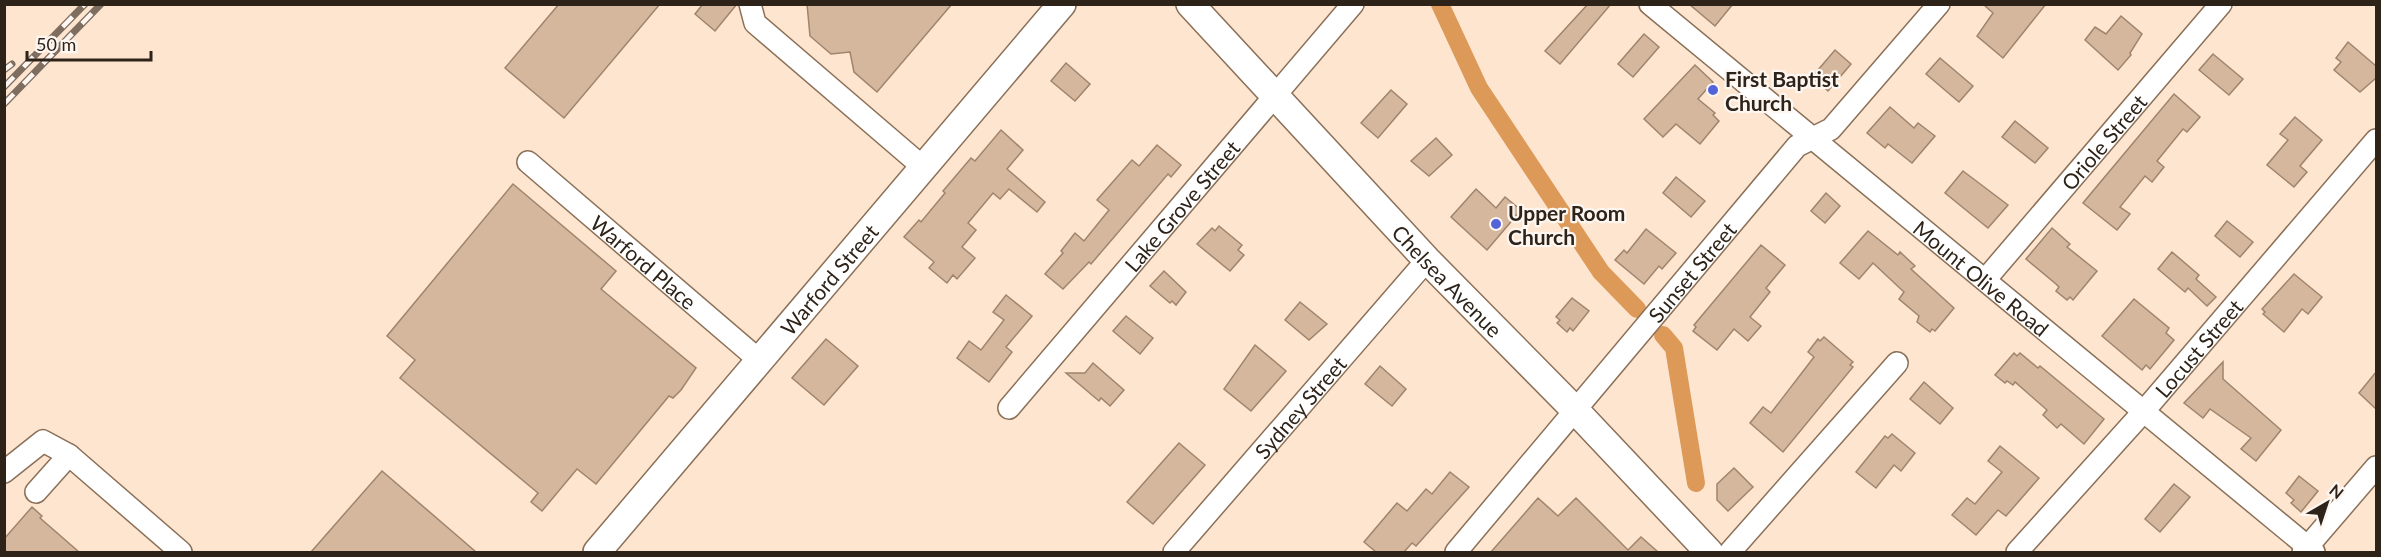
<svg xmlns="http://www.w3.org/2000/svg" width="2381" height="557" font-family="Lato,sans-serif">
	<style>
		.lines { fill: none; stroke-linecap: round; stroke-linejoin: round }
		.canal { stroke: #dc9958; stroke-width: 18 }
		.building { fill: #d5b79d; stroke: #a0846b; stroke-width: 1.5 }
		.minor-casing { stroke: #8b7058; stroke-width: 24 }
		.major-casing { stroke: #8b7058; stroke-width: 30 }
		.minor { stroke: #fff; stroke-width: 21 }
		.major { stroke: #fff; stroke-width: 27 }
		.rail-casing { stroke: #7f6e60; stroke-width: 7 }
		.rail { stroke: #fdf6f1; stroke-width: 4.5; stroke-dasharray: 14; stroke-linecap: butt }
		.poi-dot { fill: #5364da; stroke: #fdf6f1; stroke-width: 2 }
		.labels { text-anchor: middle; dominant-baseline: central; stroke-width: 4.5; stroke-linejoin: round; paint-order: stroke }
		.poi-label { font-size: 21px; font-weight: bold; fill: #2e2319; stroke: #fdf6f1; text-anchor: start }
		.street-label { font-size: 21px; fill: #2e2319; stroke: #fdf6f1 }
	</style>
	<rect width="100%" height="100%" fill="#fee5d0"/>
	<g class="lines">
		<g class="canal">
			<path d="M1440 4 1479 88 1601 272 1637 309"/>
			<path d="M1663 335 1674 348 1696 483"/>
		</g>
	</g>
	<g class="building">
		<path d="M559 4H660L564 118 505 68Z"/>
		<path d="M703 4H737L715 31 695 14Z"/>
		<path d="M807 4H952L877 92 854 72 850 52 831 54 810 36Z"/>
		<path d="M1588 4H1611L1560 64 1545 51Z"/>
		<path d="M1689 4H1733L1715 26Z"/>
		<path d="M1983 4H2046L2003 58 1977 36 1993 13Z"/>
		<path d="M2121 16 2142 34 2130 53 2131 55 2118 70 2085 40 2095 27 2106 34Z"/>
		<path d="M1644 34 1659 47 1633 77 1618 64Z"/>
		<path d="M2348 42 2376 66V78L2360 92 2334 70 2341 62 2336 58Z"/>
		<path d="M1835 50 1851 64 1828 91 1812 77Z"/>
		<path d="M2213 54 2243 79 2229 95 2199 70Z"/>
		<path d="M1940 58 1973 86 1959 102 1926 74Z"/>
		<path d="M1066 63 1090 84 1075 101 1051 81Z"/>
		<path d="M1695 65 1713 82 1698 99 1715 113 1713 115 1719 121 1700 144 1676 124 1663 137 1644 119Z"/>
		<path d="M1391 90 1407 104 1378 138 1361 123Z"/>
		<path d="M2174 94 2200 117 2187 132 2183 129 2157 161 2164 167 2152 182 2145 176 2120 207 2130 214 2117 230 2083 203Z"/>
		<path d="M1890 107 1914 128 1918 123 1935 136 1912 163 1888 144 1885 148 1867 133Z"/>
		<path d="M2295 117 2322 140 2300 166 2307 172 2294 187 2267 165 2288 140 2280 134Z"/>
		<path d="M2015 121 2048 148 2035 163 2002 137Z"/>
		<path d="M1001 130 1023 150 1007 169 1045 202 1037 212 1009 189 1000 199 993 193 968 223 976 230 962 247 975 258 957 279 953 275 947 283 929 268 934 262 904 237 919 220 921 222 945 193 943 191 971 158 975 161Z"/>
		<path d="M1436 138 1452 155 1429 176 1411 161Z"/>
		<path d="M1157 145 1181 165 1171 177 1168 174 1091 264 1089 262 1063 289 1045 274 1063 253 1061 251 1075 233 1084 241 1109 210 1097 200 1132 160 1139 166Z"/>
		<path d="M1963 171 2008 205 1988 228 1945 193Z"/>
		<path d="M1676 177 1705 201 1691 217 1663 193Z"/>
		<path d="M513 184 616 271 601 289 696 368 681 390 673 398 669 396 596 484 577 469 542 511 531 502 538 493 400 378 415 360 387 336Z"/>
		<path d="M1476 189 1496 208 1505 197 1521 210 1487 250 1451 217Z"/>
		<path d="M1826 193 1840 206 1825 223 1811 211Z"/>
		<path d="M2227 221 2253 242 2240 257 2215 236Z"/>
		<path d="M1219 226 1242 245 1238 250 1244 255 1230 271 1197 244 1212 228 1215 231Z"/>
		<path d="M2052 228 2070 244 2067 247 2097 271 2073 300 2070 297 2067 300 2056 291 2059 287 2056 284 2026 259Z"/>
		<path d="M1646 229 1676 253 1662 269 1659 266 1644 284 1615 260 1624 250 1627 253Z"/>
		<path d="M1868 231 1898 255 1900 252 1915 266 1911 269 1954 308 1935 331 1932 329 1930 332 1917 322 1919 316 1899 299 1904 292 1873 263 1859 279 1840 263Z"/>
		<path d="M1761 245 1785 265 1766 288 1770 292 1750 317 1761 326 1748 341 1734 329 1717 350 1693 331 1696 327 1694 325Z"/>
		<path d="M2172 252 2199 275 2196 279 2216 297 2207 306 2188 288 2185 292 2158 269Z"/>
		<path d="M1164 271 1186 292 1176 305 1172 301 1170 303 1150 286Z"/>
		<path d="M2294 274 2322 297 2308 314 2302 309 2284 332 2263 314 2265 312 2262 309Z"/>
		<path d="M1006 295 1032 316 1006 347 1012 352 989 382 957 358 969 341 981 350 1004 320 993 312Z"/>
		<path d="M1572 298 1589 311 1573 331 1570 328 1567 332 1557 323 1560 320 1556 317Z"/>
		<path d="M2134 299 2169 328 2166 333 2174 340 2150 369 2146 365 2142 370 2102 336Z"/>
		<path d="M1300 302 1327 324 1309 340 1285 320Z"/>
		<path d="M1126 316 1153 338 1140 354 1113 331Z"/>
		<path d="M1824 337 1853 362 1850 365 1853 367 1783 452 1750 423 1763 407 1771 413 1814 357 1808 352 1818 339 1820 341Z"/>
		<path d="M826 339 858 366 824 405 792 378Z"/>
		<path d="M1255 345 1286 371 1251 411 1224 389Z"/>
		<path d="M2014 353 2017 356 2020 353 2038 368 2040 366 2104 419 2084 444 2061 424 2057 428 2043 415 2047 410 2015 382 2013 385 2007 381 2005 383 1995 375Z"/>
		<path d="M2223 362V379L2281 430 2256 461 2241 449 2251 438 2210 409 2203 418 2184 403Z"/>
		<path d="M1093 363 1124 390 1110 406 1101 398 1099 401 1066 373H1085Z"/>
		<path d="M1380 366 1406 389 1392 406 1365 384Z"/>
		<path d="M2376 372V409L2359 393Z"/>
		<path d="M1924 382 1953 408 1940 424 1910 399Z"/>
		<path d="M1892 434 1915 453 1901 471 1894 465 1876 488 1856 472 1885 436 1888 438Z"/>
		<path d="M1179 443 1205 465 1153 524 1127 502Z"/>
		<path d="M2000 446 2039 478 2006 516 1998 510 1976 535 1952 515 1967 498 1975 504 2002 472 1988 461Z"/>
		<path d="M1734 468 1753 487 1728 511 1717 500V484Z"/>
		<path d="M382 471 476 552H311Z"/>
		<path d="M1450 472 1469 487 1416 546 1412 543 1404 552H1376L1364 542 1397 503 1407 511 1426 489 1432 494Z"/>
		<path d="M2299 476 2318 491 2301 512 2291 503 2294 500 2286 493Z"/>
		<path d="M2174 484 2190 497 2160 532 2145 519Z"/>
		<path d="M1538 498 1558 516 1576 498 1628 550 1641 537 1658 552H1491Z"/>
		<path d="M32 507 42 516 40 518 79 552H4V539Z"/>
	</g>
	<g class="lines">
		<defs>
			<g id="minor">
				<path d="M750 4 755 23 924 168"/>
				<path id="s1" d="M1650 4 2314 552"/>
				<path id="s2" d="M528 162 759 360"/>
				<path id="s3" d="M1985 280 2221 4"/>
				<path id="s4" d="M1009 408 1353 4"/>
				<path d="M4 472 43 441 69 455 181 552"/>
				<path d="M36 492 69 455"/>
				<path id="s5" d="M1174 552 1427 260"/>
				<path id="s6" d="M1456 552 1797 146 1831 129 1939 4"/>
				<path d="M1730 552 1897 363"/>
				<path id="s7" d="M2017 552 2144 411 2376 140"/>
				<path d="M2303 552 2376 467"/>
			</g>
			<g id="major">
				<path id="s8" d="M1190 4 1427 260 1575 410 1709 552"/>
				<path id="s9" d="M597 552 1062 4"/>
			</g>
		</defs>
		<use href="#minor" class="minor-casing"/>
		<use href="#major" class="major-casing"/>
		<use href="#minor" class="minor"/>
		<use href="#major" class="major"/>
		<defs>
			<g id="rail">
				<path d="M4 70 12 64"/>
				<path d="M4 87 85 4"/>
				<path d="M4 104 101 4"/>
			</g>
		</defs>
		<use href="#rail" class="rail-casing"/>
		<use href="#rail" class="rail"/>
	</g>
	<g class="poi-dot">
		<circle cx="1713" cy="90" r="6"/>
		<circle cx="1496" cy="224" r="6"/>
	</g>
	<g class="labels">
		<g class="poi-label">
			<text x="1725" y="78">First Baptist<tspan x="1725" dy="24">Church</tspan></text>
			<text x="1508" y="212">Upper Room<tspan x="1508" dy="24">Church</tspan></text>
		</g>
		<g class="street-label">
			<text stroke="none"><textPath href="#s3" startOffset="182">Oriole Street</textPath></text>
			<text stroke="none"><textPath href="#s4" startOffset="266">Lake Grove Street</textPath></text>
			<text stroke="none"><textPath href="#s2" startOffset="153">Warford Place</textPath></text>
			<text stroke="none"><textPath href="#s6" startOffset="366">Sunset Street</textPath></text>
			<text stroke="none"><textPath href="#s9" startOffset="358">Warford Street</textPath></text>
			<text stroke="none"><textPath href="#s1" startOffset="430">Mount Olive Road</textPath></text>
			<text stroke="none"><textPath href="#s8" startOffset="378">Chelsea Avenue</textPath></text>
			<text stroke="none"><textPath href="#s7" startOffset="273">Locust Street</textPath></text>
			<text stroke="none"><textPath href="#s5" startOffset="192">Sydney Street</textPath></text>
		</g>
	</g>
	<rect width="2381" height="557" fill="none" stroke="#2e2319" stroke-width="12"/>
	<g transform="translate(2327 503) rotate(39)" stroke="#fdf6f1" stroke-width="4.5" paint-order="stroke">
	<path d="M0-4.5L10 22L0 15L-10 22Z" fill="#2e2319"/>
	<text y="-9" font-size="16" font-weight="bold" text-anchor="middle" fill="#2e2319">N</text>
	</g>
	<path d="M27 51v9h124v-9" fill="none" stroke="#2e2319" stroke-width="3"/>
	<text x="36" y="51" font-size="18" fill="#2e2319" stroke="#fdf6f1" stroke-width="4.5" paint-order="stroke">50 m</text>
</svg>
